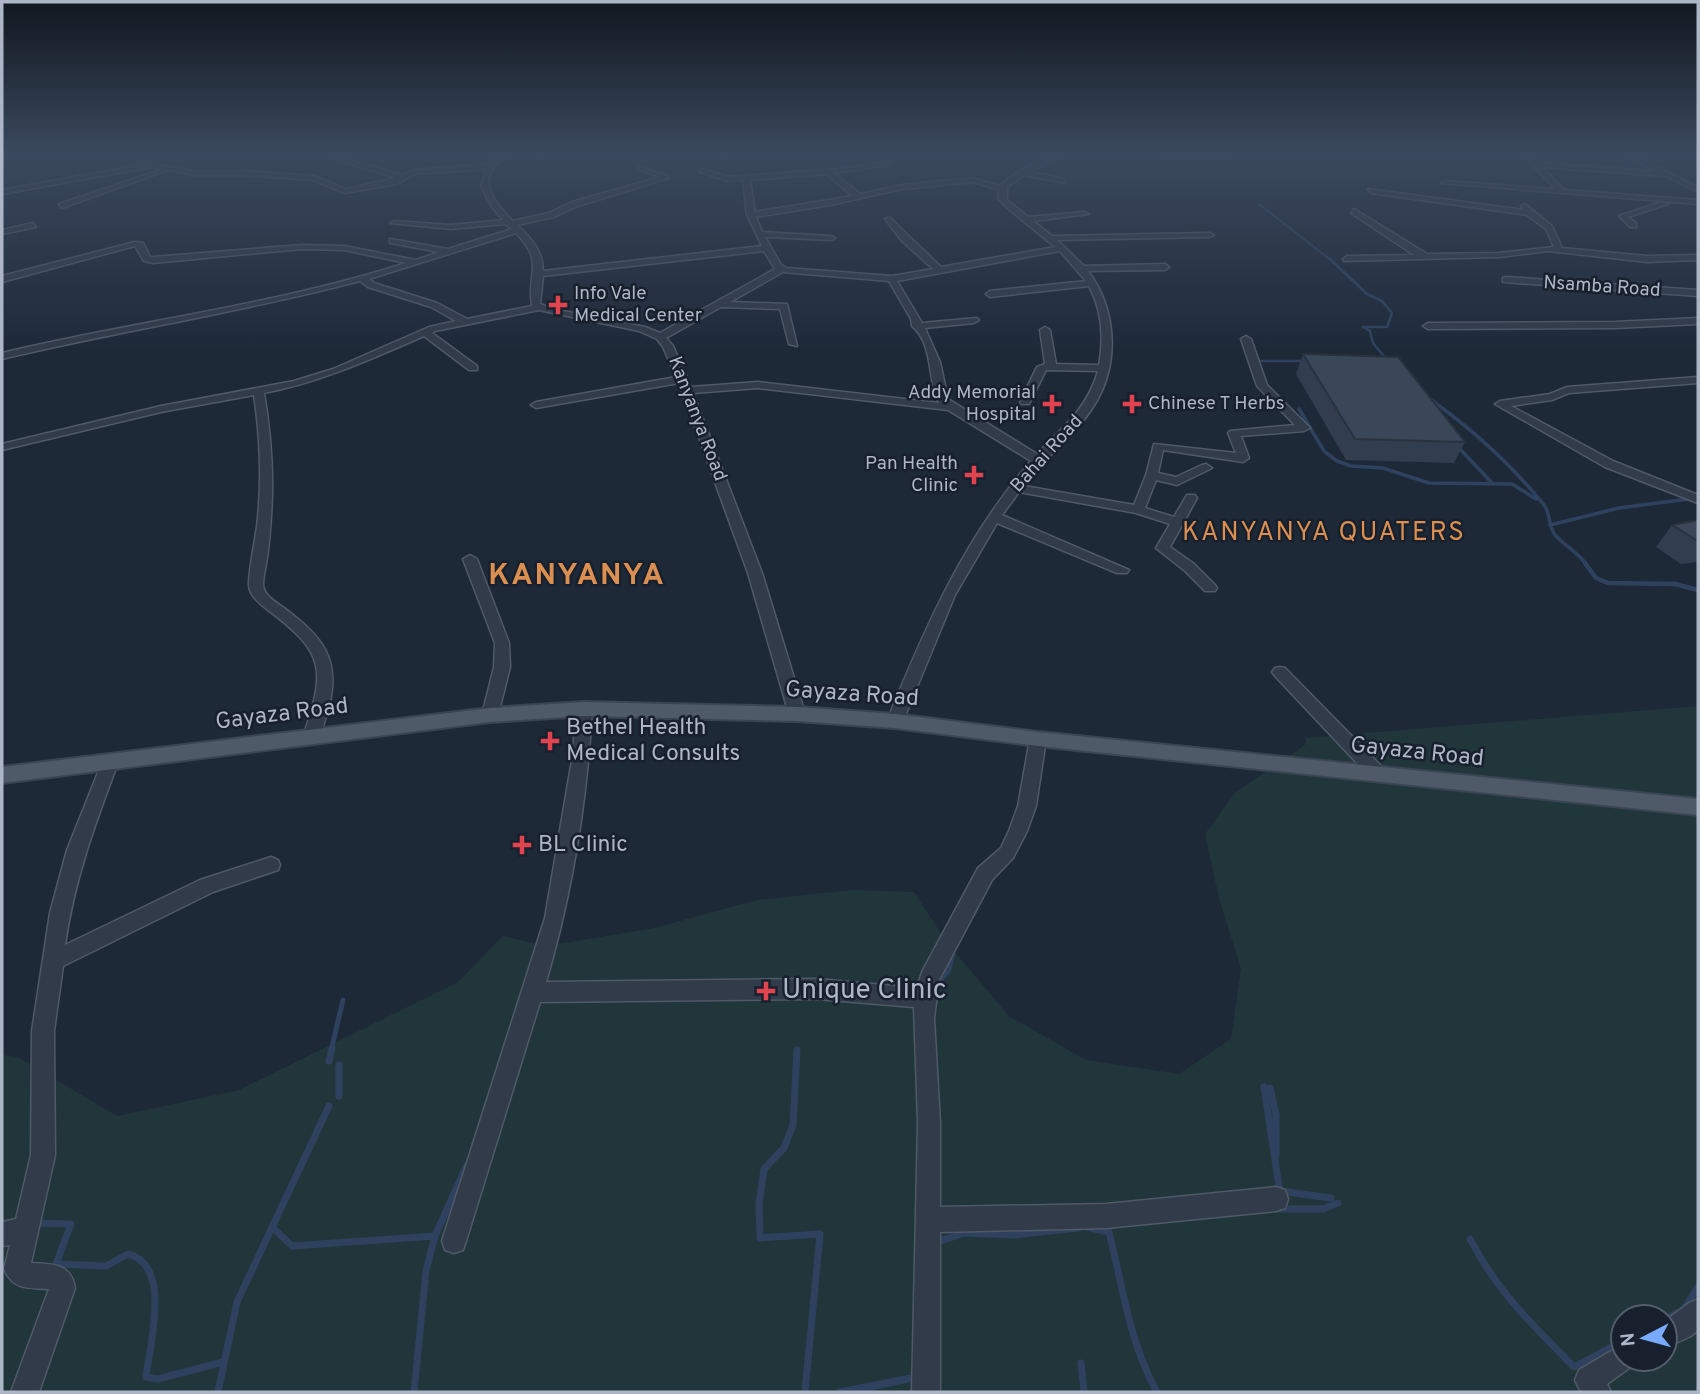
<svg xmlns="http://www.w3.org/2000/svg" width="1700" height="1394" font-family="Overpass,sans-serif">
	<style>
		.green { fill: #20363a; fill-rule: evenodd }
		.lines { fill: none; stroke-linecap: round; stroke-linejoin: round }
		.stream-far5 { stroke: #2e425f; stroke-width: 2 }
		.stream-far4 { stroke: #2e425f; stroke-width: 2.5 }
		.stream-far3 { stroke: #2e425f; stroke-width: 3.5 }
		.stream-far2 { stroke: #2e425f; stroke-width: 4.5 }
		.stream-far1 { stroke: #2e425f; stroke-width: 5 }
		.stream { stroke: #2e425f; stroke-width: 7 }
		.minor-casing { stroke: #4f5967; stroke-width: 3 }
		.major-casing { stroke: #3b4452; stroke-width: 4 }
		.minor { fill: #323b49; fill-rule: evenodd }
		.major { fill: #4f5a69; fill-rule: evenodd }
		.wall { fill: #323d4d }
		.building { fill: #3a4759; stroke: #29323e; stroke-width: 2 }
		.health-dot { fill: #e0444e; stroke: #18202d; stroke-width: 2.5 }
		.labels { text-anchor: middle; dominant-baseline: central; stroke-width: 5; stroke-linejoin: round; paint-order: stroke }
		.far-street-label { font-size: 19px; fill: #acb6c6; stroke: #18202d }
		.far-poi-label { font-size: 19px; fill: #acb6c6; stroke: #18202d; text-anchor: start }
		.street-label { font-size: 23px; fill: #acb6c6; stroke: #18202d }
		.poi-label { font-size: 23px; fill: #acb6c6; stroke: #18202d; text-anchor: start }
		.quarter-label { font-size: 26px; letter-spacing: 2px; fill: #db8f51; stroke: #18202d }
		.near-poi-label { font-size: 28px; fill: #acb6c6; stroke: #18202d; text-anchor: start }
		.district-label { font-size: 30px; font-weight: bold; letter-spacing: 2px; fill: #db8f51; stroke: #18202d }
	</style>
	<rect width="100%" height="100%" fill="#1e2938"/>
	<g class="green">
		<path d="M1151 155H1234L1240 161H1156Z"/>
		<path d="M1698 706V1392H2V1055L18 1057 117 1116 239 1090 458 982 503 936 545 946 654 928 757 900 853 890 914 892 948 944 1009 1016 1086 1060 1179 1074 1231 1039 1241 969 1219 898 1205 834 1235 793 1305 745 1306 738ZM1623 1317H1665V1359H1623Z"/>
	</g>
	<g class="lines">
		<path class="stream-far5" d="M1260 205 1332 261"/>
		<g class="stream-far4">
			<path d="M1330 259 1367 294 1382 301 1392 313 1387 327H1363L1370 331 1373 343 1387 360"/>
			<path d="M1261 361H1305"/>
		</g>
		<g class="stream-far3">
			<path d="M1430 399C1473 430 1511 464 1544 505 1551 514 1548 526 1555 535 1565 546 1577 551 1586 564"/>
			<path d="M1299 409 1324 451 1337 461 1351 466 1383 468 1429 483 1512 484 1536 499"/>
			<path d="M1458 447 1493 484"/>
			<path d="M1550 525 1619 508 1688 499 1698 503"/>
		</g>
		<path class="stream-far2" d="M1585 563 1596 578 1608 583 1675 584 1698 590"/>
		<g class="stream-far1">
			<path d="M937 984 949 970 953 952"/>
			<path d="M331 1051 343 1000"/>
		</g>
		<g class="stream">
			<path d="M797 1050 793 1125 784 1148 764 1169 759 1204 760 1238 820 1234 805 1392"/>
			<path d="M329 1061 332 1049"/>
			<path d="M339 1065V1096"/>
			<path d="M1264 1087 1280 1193"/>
			<path d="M1270 1088 1276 1114V1155"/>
			<path d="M1280 1191 1331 1198"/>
			<path d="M1277 1209H1323L1338 1203"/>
			<path d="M34 1223 71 1224 56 1264 106 1266 128 1254C172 1265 150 1343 146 1377L158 1379 223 1362"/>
			<path d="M272 1227 292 1246 435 1236 426 1271 414 1392"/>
			<path d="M1090 1228 1109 1232C1123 1287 1129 1342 1157 1392"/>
			<path d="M435 1236 466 1167"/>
			<path d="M1470 1239C1498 1293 1532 1324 1574 1367L1623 1341"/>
			<path d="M935 1243 964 1233 1013 1235 1078 1228"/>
			<path d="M1684 1309 1698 1287"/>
			<path d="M1665 1319 1677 1313"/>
			<path d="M1081 1363 1084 1392"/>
			<path d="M218 1392 237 1302 329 1106"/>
			<path d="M839 1392 917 1377"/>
			<path d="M848 1392 917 1377"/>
		</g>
		<defs>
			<g id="minor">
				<path d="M332 155 402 175 413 170 490 164 500 155H507C503 160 494 165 491 171 482 190 501 209 513 221L549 213 572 202 660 177 638 169V167L669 176V178L578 206 554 217 517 225C531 238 543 251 543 271L762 246 747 215 743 180 728 181 700 172 702 169 728 177 828 170 892 162 890 165 834 173 860 194 902 185 973 178 1000 186C1009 175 1047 155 1061 155L1030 172 1065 179V183L1024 175 1007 187V200L1028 217 1085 212 1089 214 1033 221 1052 236 1210 233 1214 235 1210 237 1057 240 1084 266 1165 264 1169 267 1165 270 1088 271C1119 313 1120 371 1089 413 1070 439 1043 459 1024 486L1134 505 1146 475 1154 444 1236 453 1228 433 1230 431 1295 425 1257 386 1241 339 1246 336 1251 339 1267 385 1310 428 1304 431 1241 436 1249 458 1243 462 1163 450 1158 473 1176 477 1202 465 1206 464 1212 468 1177 485 1156 480 1145 508 1174 517 1187 495H1195L1197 498 1170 547 1194 564 1215 585 1217 588 1215 591H1205L1184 570 1156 548 1170 524 1136 513 1019 492 1002 515 1129 570 1127 573H1117L997 523 955 595 903 721 895 727 887 721C925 628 964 538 1031 461L948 410 758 388 693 393 762 573 805 714 797 720 789 714 748 573 679 383 536 408 531 405 536 402 676 377 663 347 657 339 639 331 539 310 435 331 432 333 477 366V370H469L424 336C371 359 321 382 264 393 271 434 274 475 271 516 270 532 269 548 266 564 265 570 263 578 263 585 264 596 276 602 284 608 321 636 341 657 329 706 325 718 323 731 317 741H305L303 737C325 671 327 654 268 610 261 605 250 596 249 586 248 572 257 534 258 517 262 476 260 435 254 395L161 412 2 450V444L161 406 294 381 333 369 429 327 456 321 431 307 368 287 360 281C242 312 121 331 2 359V353C136 321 275 305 406 263L344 250 302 249 153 263 144 261 135 246 2 282V276L135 242 143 243 150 257H153L302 245 344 246 416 260 439 252 390 243V239L448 249 512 229 505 224 451 229 390 223 394 221 451 225 503 220 492 207 481 186 486 169 415 174 397 184 345 193 313 180 242 175H193L168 170 62 208 59 204 163 169 152 167 2 194V190L141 165 136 163 139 161 193 171H242L314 176 346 189 396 178 330 158ZM826 174 853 196 755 212 750 180ZM973 182 999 190 998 198 1005 206 1055 247 941 267 889 217 885 219 902 241 933 269 892 276 787 268 781 265 765 237 831 240 835 238 831 236 762 232 756 217 830 205 902 189ZM516 233C546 264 526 272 532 306L467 319 437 303 374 283 369 279ZM764 251 775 269 660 333 645 327 553 309 540 304 543 276ZM1060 251 1086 281 990 291 986 294 990 297 1089 286C1102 310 1104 338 1099 365L1056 364 1050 330 1045 327 1040 330 1045 364 1037 367 1020 402 1021 404H1029L1046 370 1098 371C1088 408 1062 428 1037 454L948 399 940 362 925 328 974 323 979 320 977 318 922 323 897 281ZM783 272 889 281 911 319 912 326C934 344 927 380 939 403L758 382 691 387 673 346 666 338 721 307 780 309 789 344 797 346 787 304 730 302Z"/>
				<path d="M539 155H546L542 157Z"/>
				<path d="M724 155H731L727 157Z"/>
				<path d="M1523 155H1529L1538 163 1655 171 1626 155H1634L1698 187V192L1665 176 1542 167 1564 190 1698 200V204L1441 183 1445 181 1555 189Z"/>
				<path d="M1368 189 1524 210 1521 206 1525 204 1552 226 1562 248 1647 256 1698 255V260L1647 262 1548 251 1499 257 1344 261 1343 259 1347 256 1414 255 1351 213 1354 209 1427 254 1499 253 1554 247 1546 229 1527 215 1371 193Z"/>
				<path d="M1661 202 1668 204 1628 217 1636 223V227H1630L1619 216Z"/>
				<path d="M33 223 36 227 2 234V230Z"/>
				<path d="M1506 277 1698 290V296L1503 282V278Z"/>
				<path d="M1698 318V324L1615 328 1428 329 1423 326 1428 323 1615 322Z"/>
				<path d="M1698 377V383L1569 393 1552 400 1511 406 1613 461 1698 495V503L1605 467 1495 404 1500 401 1550 394 1567 387Z"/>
				<path d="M470 555 477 559 509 643 510 667 498 715 490 721 482 715 494 667 495 643 463 559Z"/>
				<path d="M1280 667 1285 668 1384 769 1387 774 1384 779H1372L1275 676 1272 672 1275 668Z"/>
				<path d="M584 703 592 709C587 801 572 894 546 982L817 979 917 988 922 972 978 868 1001 848 1009 831 1018 806 1030 739 1032 735H1044L1046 739 1036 806 1027 831 1013 858 992 880 939 980 934 1018 940 1123V1207L1106 1204 1276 1187 1285 1190 1288 1199 1285 1208 1276 1211 1106 1228 940 1232V1392H912L918 1123 914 1007 817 999 540 1002 466 1241 463 1250 454 1253 445 1250 442 1241 545 918 573 754 576 709Z"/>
				<path d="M111 754 117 756 119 760C96 821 74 880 65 945L200 880 271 857 278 860 280 865 278 870 213 892 63 966 54 1031 55 1155 31 1263C52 1264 71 1263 75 1288L39 1392H11L49 1289C28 1288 13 1290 4 1269L10 1245 2 1246V1222L16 1219 31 1155 32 1031 50 913 67 850 103 760 105 756Z"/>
				<path d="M1698 1299V1330L1691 1336 1665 1348V1321L1689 1303Z"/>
				<path d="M1623 1344V1359H1636L1632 1366 1607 1384 1611 1392H1581L1575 1380 1579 1370Z"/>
			</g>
			<path id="major" d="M584 702 797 707 895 714 1038 732 1698 799V815L1038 746 895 728 797 721 584 716 490 722 2 783V767L490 708Z"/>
		</defs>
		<use href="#minor" class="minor-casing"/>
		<use href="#major" class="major-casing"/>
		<use href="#minor" class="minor"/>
		<use href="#major" class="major"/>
	</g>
	<g class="wall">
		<path d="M1303 354 1465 442 1454 463 1346 460 1296 374Z"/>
		<path d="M1698 520V562L1681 564 1656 547 1672 525Z"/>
	</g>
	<g class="building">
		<path d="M1303 354 1398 357 1465 442 1355 439Z"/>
		<path d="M1698 520V541L1672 525Z"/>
	</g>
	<linearGradient id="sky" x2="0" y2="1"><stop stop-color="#10171f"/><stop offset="0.44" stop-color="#3b495e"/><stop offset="1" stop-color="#3b495e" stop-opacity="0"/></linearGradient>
	<rect width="1700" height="350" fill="url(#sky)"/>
	<g class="health-dot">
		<path d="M554.5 294.5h7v7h7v7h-7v7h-7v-7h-7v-7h7z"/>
		<path d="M1048.5 393.5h7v7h7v7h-7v7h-7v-7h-7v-7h7z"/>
		<path d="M1128.5 393.5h7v7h7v7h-7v7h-7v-7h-7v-7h7z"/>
		<path d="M970.5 464.5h7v7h7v7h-7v7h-7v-7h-7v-7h7z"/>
		<path d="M546.5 730.5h7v7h7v7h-7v7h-7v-7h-7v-7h7z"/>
		<path d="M518.5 834.5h7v7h7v7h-7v7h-7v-7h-7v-7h7z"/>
		<path d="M762.5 980.5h7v7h7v7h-7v7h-7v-7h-7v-7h7z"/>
	</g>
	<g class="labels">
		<g class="far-street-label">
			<text transform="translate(1602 287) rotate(4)">Nsamba Road</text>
			<text transform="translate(697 419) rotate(69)">Kanyanya Road</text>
			<text transform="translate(1047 454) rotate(-48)">Bahai Road</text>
		</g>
		<g class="far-poi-label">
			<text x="574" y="294">Info Vale<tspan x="574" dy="22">Medical Center</tspan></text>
			<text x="1036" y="393" text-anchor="end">Addy Memorial<tspan x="1036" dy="22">Hospital</tspan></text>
			<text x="1148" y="404">Chinese T Herbs</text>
			<text x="958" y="464" text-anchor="end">Pan Health<tspan x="958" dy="22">Clinic</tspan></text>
		</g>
		<g class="street-label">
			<text transform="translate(852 695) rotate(4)">Gayaza Road</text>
			<text transform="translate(282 715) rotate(-7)">Gayaza Road</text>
			<text transform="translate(1417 753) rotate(6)">Gayaza Road</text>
		</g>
		<g class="poi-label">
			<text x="566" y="728">Bethel Health<tspan x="566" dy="26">Medical Consults</tspan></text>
			<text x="538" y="845">BL Clinic</text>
		</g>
		<g class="quarter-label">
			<text x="1324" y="533">KANYANYA QUATERS</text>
		</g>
		<g class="near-poi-label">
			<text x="782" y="991">Unique Clinic</text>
		</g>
		<g class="district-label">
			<text x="577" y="576">KANYANYA</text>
		</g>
	</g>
	<rect width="1700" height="1394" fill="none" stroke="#acb6c6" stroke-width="7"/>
	<g transform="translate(1644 1338) rotate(264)"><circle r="33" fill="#18202d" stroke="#535c6a" stroke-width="2"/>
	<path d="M0-5L12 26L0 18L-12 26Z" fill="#78abff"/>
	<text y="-10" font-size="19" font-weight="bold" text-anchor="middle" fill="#acb6c6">N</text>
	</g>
</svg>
